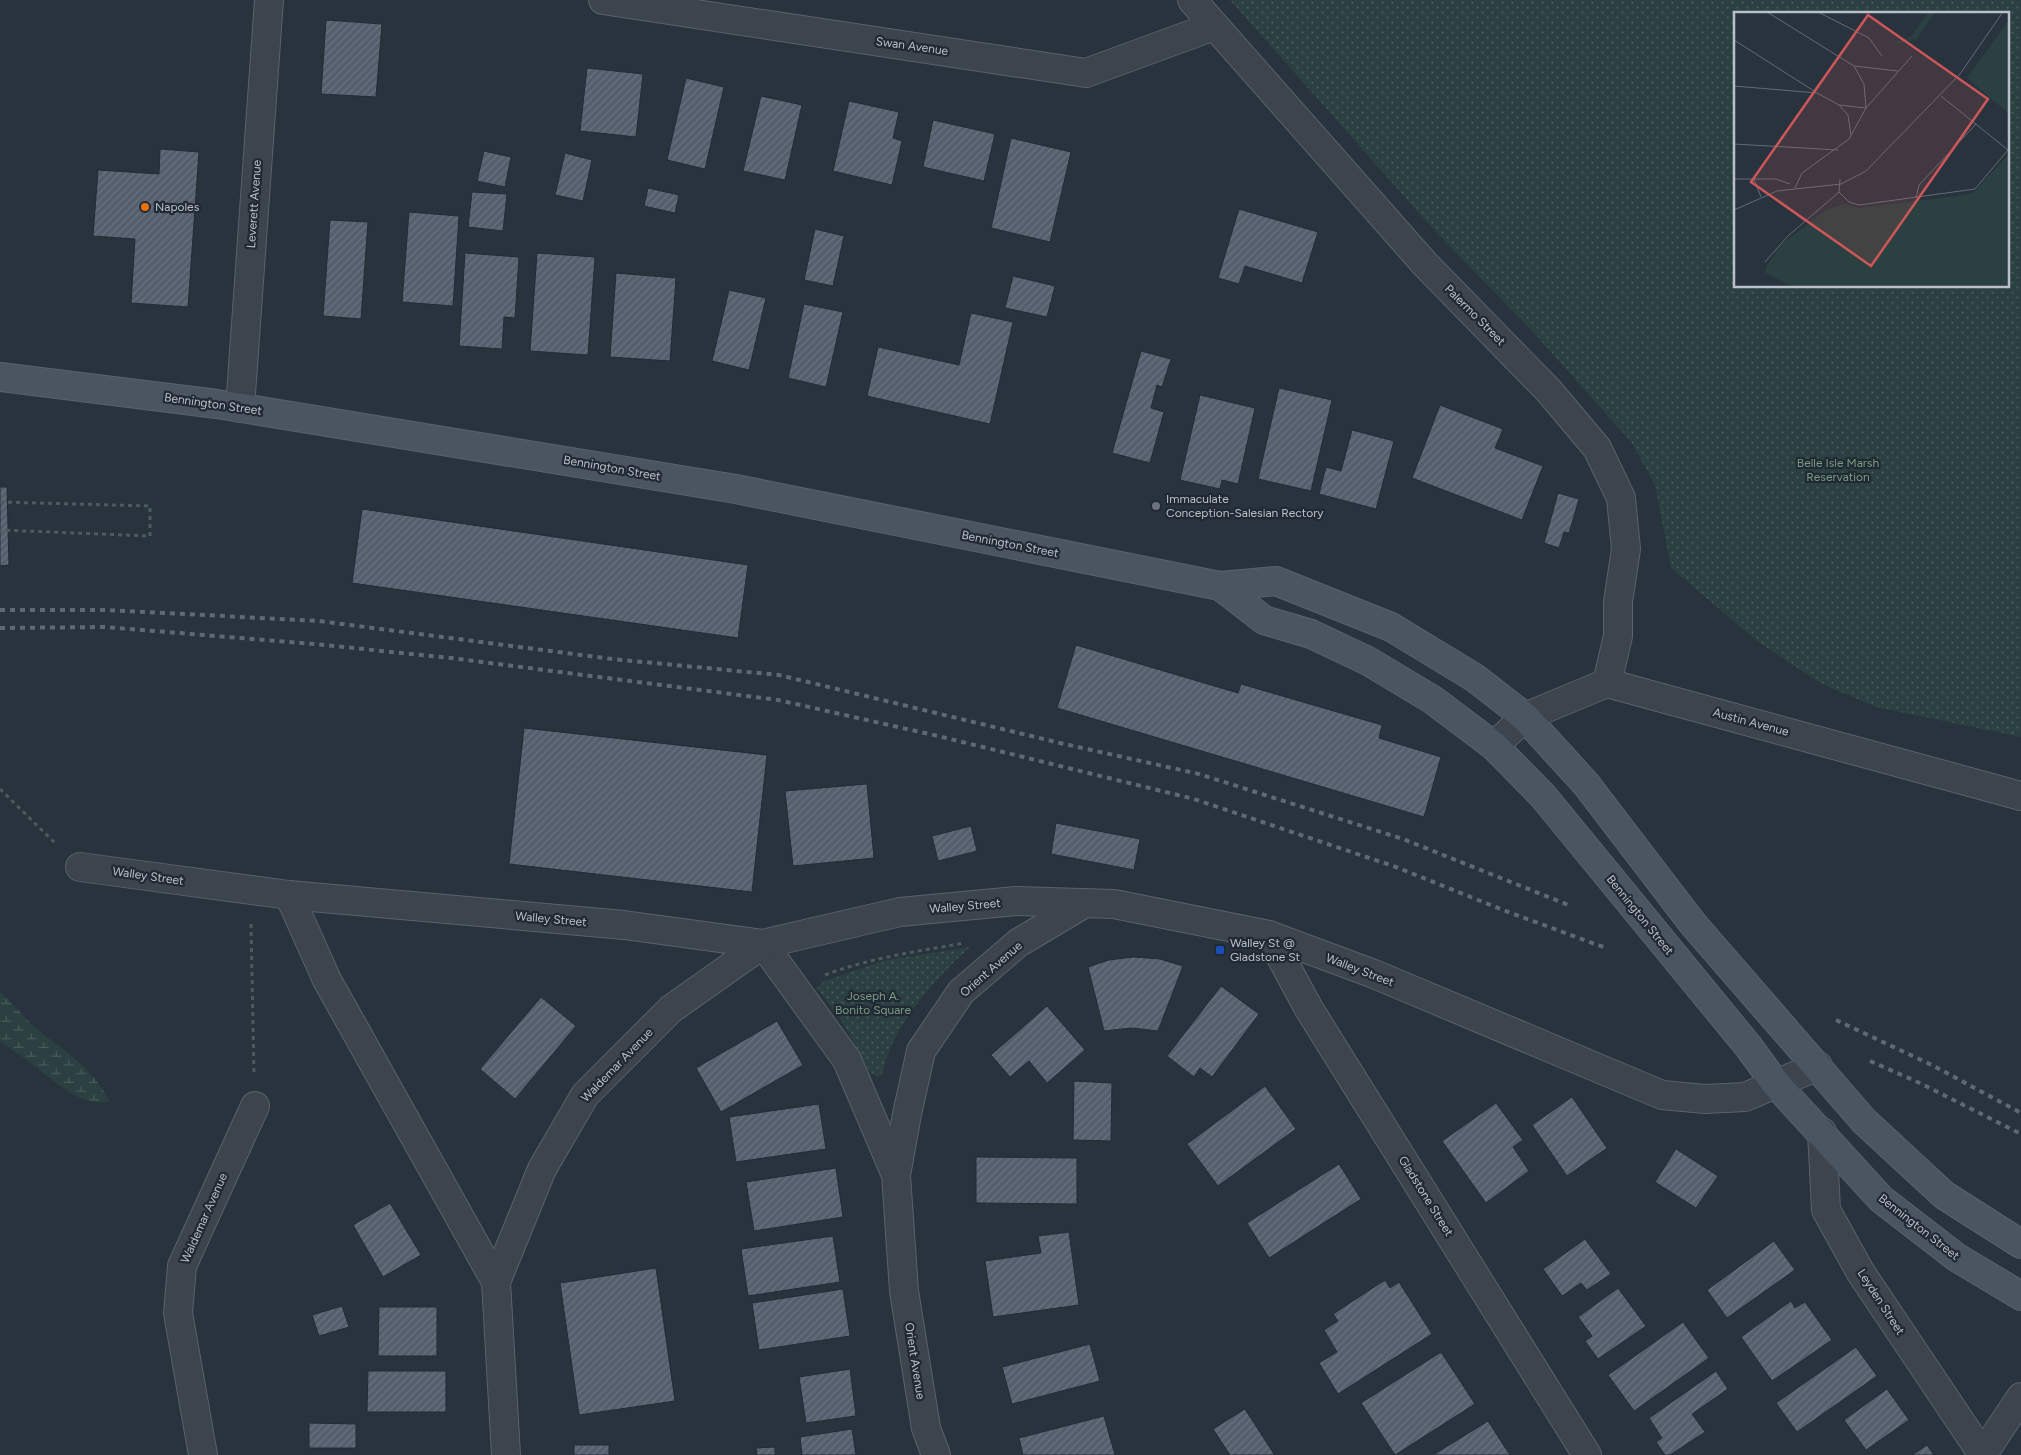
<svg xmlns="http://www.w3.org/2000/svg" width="2021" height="1455" font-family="Figtree,sans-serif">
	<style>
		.wetland { fill: url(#wetland-marsh) }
		.park { fill: url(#park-dots); fill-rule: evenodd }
		.building { fill: url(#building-hatch); stroke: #232b36 }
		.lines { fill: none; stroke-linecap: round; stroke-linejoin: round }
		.minor-casing { stroke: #5a626c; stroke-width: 30 }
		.tertiary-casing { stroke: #5a626c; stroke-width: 30 }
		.secondary-casing { stroke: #5a626c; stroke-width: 30 }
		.path { stroke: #4a5c5e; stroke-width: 3; stroke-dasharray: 4 4; stroke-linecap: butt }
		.minor { stroke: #3c444e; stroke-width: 28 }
		.tertiary { stroke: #3c444e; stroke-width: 28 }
		.secondary { stroke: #4b5461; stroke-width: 28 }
		.rail { stroke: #5f6975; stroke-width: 4; stroke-dasharray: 5 5; stroke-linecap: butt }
		.food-dot { fill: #e8710a; stroke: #212934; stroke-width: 2 }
		.worship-dot { fill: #6b7280; stroke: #212934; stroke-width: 2 }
		.transit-dot { fill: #1a4fb4; stroke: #212934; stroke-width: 2 }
		.labels { text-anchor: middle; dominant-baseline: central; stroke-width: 4.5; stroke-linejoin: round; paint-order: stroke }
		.street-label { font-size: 12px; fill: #b9c0c9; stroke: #212934 }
		.poi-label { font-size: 12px; fill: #b9c0c9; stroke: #212934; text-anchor: start }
		.park-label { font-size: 12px; fill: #799c80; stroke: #212934 }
		.inset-road { fill: none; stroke: #626b76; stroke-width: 1 }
		.view { fill: #cd5658; fill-opacity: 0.15; stroke: #cd5658; stroke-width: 2.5 }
		.inset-edge { fill: none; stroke: #b9c0c9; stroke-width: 2.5 }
	</style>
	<defs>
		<pattern id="wetland-marsh" width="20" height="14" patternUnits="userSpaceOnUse" patternTransform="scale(1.25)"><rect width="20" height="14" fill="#2b4040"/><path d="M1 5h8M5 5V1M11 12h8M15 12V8" fill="none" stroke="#485a5a"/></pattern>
		<pattern id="park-dots" width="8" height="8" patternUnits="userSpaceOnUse" patternTransform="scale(1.25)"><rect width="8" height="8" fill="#2b4040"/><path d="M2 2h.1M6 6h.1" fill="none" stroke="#485a5a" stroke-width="1.8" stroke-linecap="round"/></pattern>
		<pattern id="building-hatch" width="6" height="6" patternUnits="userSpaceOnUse" patternTransform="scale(1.25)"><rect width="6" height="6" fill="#545e6c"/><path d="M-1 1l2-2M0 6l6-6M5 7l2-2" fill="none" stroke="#6a7380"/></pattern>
	</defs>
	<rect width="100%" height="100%" fill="#28333e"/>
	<path class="wetland" d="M0 992C13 1003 23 1017 36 1028 65 1052 92 1067 110 1102 78 1106 56 1082 32 1064 22 1056 11 1049 0 1042Z"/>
	<g class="park">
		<path d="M1230 0H2021V737L1876 707 1822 684 1758 642 1671 568 1655 485 1631 442 1534 333 1434 230ZM1735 14H2007V286H1735Z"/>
		<path d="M970 947C935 979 891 1026 882 1075L877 1077 870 1072 843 1023 817 988 824 981 887 960Z"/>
	</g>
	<g class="building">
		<path d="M326 20 382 24 376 97 321 94Z"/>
		<path d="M587 68 643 74 636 137 580 131Z"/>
		<path d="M686 78 724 87 705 169 667 160Z"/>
		<path d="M761 96 802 105 785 180 743 171Z"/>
		<path d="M849 101 899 112 893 138 902 141 892 185 833 171Z"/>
		<path d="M933 120 995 134 984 181 923 167Z"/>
		<path d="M1011 138 1071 152 1050 242 991 228Z"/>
		<path d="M160 149 199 152 188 307 131 303 135 239 93 236 98 170 159 174Z"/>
		<path d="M484 151 511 157 505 187 477 181Z"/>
		<path d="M565 153 592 160 583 201 555 195Z"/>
		<path d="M648 188 679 195 675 213 644 206Z"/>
		<path d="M472 192 507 194 503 231 468 227Z"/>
		<path d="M1239 209 1318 232 1302 283 1245 266 1239 284 1218 278Z"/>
		<path d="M409 212 459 216 453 306 402 302Z"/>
		<path d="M330 220 368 222 361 319 323 316Z"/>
		<path d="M815 229 844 236 833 286 804 280Z"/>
		<path d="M465 253 519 257 515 318 504 317 502 349 459 346Z"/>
		<path d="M537 253 595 257 588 355 530 351Z"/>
		<path d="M616 273 676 278 670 361 610 357Z"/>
		<path d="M1013 276 1055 286 1047 317 1005 308Z"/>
		<path d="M729 290 766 298 749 370 712 361Z"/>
		<path d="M804 304 843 312 826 387 788 378Z"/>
		<path d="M971 313 1013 322 990 424 867 396 878 347 959 365Z"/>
		<path d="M1141 351 1171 359 1162 387 1157 385 1151 408 1164 412 1150 463 1112 453Z"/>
		<path d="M1279 388 1332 400 1311 491 1258 479Z"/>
		<path d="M1200 395 1255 408 1238 484 1222 480 1220 489 1180 480Z"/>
		<path d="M1440 405 1503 429 1495 448 1543 466 1522 520 1412 478Z"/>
		<path d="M1352 430 1394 441 1376 509 1319 494 1326 467 1341 471Z"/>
		<path d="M0 487H7L9 565 0 566Z"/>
		<path d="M1558 493 1579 499 1569 533 1564 532 1559 548 1544 543Z"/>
		<path d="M362 509 748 565 738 638 352 583Z"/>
		<path d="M1076 645 1238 693 1241 684 1382 725 1379 738 1441 757 1424 817 1057 708Z"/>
		<path d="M524 728 767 755 752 892 509 864Z"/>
		<path d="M867 784 874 858 793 866 785 791Z"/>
		<path d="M1056 823 1140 839 1134 870 1051 854Z"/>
		<path d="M971 826 977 851 938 861 932 836Z"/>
		<path d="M1134 957 1160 959 1183 966 1158 1031 1132 1028 1104 1031 1088 967 1109 960Z"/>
		<path d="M1221 986 1259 1014 1212 1077 1200 1068 1194 1077 1167 1056Z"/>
		<path d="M541 997 576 1026 515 1099 480 1069Z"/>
		<path d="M1047 1006 1085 1050 1047 1083 1029 1061 1010 1077 991 1055Z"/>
		<path d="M777 1021 803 1065 721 1112 696 1068Z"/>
		<path d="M1074 1081 1112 1083 1111 1141 1073 1140Z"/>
		<path d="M1265 1086 1296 1129 1218 1186 1187 1144Z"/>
		<path d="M1572 1097 1607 1148 1567 1176 1532 1125Z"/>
		<path d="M1496 1103 1523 1140 1513 1147 1529 1171 1486 1203 1442 1141Z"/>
		<path d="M819 1104 826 1149 736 1162 729 1117Z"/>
		<path d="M1676 1149 1718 1176 1696 1208 1655 1182Z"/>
		<path d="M976 1157 1077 1158V1204L976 1203Z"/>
		<path d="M1339 1164 1361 1199 1269 1258 1247 1223Z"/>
		<path d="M836 1168 843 1217 754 1231 746 1182Z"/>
		<path d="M390 1203 421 1255 383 1277 353 1225Z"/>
		<path d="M1069 1232 1079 1305 993 1317 985 1261 1041 1253 1038 1236Z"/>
		<path d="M833 1236 840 1282 748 1296 741 1249Z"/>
		<path d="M1585 1239 1611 1274 1587 1290 1581 1283 1562 1296 1543 1269Z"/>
		<path d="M1774 1241 1795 1270 1727 1318 1707 1290Z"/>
		<path d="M656 1268 675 1401 579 1415 560 1283Z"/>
		<path d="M1385 1280 1390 1288 1399 1282 1432 1334 1338 1394 1319 1363 1337 1352 1324 1330 1338 1321 1333 1314Z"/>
		<path d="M1618 1288 1646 1326 1598 1359 1585 1341 1592 1336 1578 1317Z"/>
		<path d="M843 1289 850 1336 759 1350 752 1303Z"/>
		<path d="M1791 1301 1795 1308 1805 1302 1832 1340 1772 1381 1741 1337Z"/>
		<path d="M342 1306 349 1327 319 1336 312 1315Z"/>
		<path d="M379 1307H437V1356H378Z"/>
		<path d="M1683 1322 1709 1358 1634 1411 1608 1375Z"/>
		<path d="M1090 1344 1100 1381 1012 1404 1002 1367Z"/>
		<path d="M1856 1347 1877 1376 1797 1432 1776 1403Z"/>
		<path d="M1441 1352 1475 1404 1395 1455 1361 1403Z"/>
		<path d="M850 1369 856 1416 806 1423 799 1377Z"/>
		<path d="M368 1371H446V1412H367Z"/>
		<path d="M1716 1371 1728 1389 1692 1414 1705 1432 1670 1455H1665L1656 1442 1662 1438 1649 1418Z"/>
		<path d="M1887 1389 1909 1420 1866 1450 1844 1420Z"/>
		<path d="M1245 1409 1274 1454 1273 1455H1230L1213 1429Z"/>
		<path d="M1104 1416 1115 1455H1023L1019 1438Z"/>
		<path d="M1488 1421 1510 1455H1433Z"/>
		<path d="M309 1423 356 1424V1448H309Z"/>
		<path d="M852 1429 856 1455H802L800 1437Z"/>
		<rect x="574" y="1445" width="35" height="10"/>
		<path d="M1927 1445 1934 1455H1912Z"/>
		<path d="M775 1447V1455H757L756 1448Z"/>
	</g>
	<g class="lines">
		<defs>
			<g id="minor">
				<path d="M603 0 1086 73 1214 26"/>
				<path d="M1192 0 1425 264 1549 391 1597 448 1621 498 1626 549 1618 602V636L1607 683"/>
				<path d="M240 408 269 0"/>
				<path d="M1494 746 1525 717 1607 683 2021 796"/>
				<path d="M1269 935 1309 1009 1587 1455"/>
				<path d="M763 944 847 1060 896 1175"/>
				<path d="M1822 1132 1826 1210 1861 1273 1983 1455"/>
				<path d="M1983 1454 2021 1397"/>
				<path d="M203 1455 178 1313 182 1266 255 1106"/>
				<path d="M936 1455 926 1428 904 1291 896 1175 907 1114 921 1051 961 992 1018 943 1085 903"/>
			</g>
			<g id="tertiary">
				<path d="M80 867 289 895 624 925 763 944 900 912 1016 901 1114 904 1269 935 1374 974 1662 1095 1705 1099 1745 1097 1818 1066"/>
				<path d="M289 895 327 980 496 1282"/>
				<path d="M506 1455 496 1282 542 1169 585 1095 671 1009 763 944"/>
			</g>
			<g id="secondary">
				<path d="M0 377 217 404 736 489 1220 586 1276 581 1391 627 1475 678 1525 717 1586 784 1693 924 1864 1121 1944 1195 2021 1244"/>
				<path d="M1220 586 1264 620 1311 634 1368 661 1433 700 1494 746 1543 796 1748 1046 1776 1084 1881 1199 1956 1257 2021 1296"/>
			</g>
		</defs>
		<use href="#minor" class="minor-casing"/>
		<use href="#tertiary" class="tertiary-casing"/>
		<use href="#secondary" class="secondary-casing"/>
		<g class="path">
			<path d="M0 502 150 506V536L0 530"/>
			<path d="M0 789 57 845"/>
			<path d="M251 924 254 1075"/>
			<path d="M825 975C870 958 918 951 965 943"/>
		</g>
		<use href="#minor" class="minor"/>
		<use href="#tertiary" class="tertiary"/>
		<use href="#secondary" class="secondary"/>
		<g class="rail">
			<path d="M0 610H107L319 621 612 659 779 675 1060 743 1199 774 1403 839 1571 906"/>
			<path d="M0 628 105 627 314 644 451 658 778 700 938 736 1194 799 1396 867 1503 910 1606 948"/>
			<path d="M1836 1020 1932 1065 2021 1113"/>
			<path d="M1870 1061 1922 1084 2021 1134"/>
		</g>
	</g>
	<circle class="food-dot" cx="145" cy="207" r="5"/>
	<circle class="worship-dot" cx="1156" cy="506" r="5"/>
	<rect class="transit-dot" x="1215" y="945" width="10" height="10" rx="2.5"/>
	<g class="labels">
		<g class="street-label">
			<text transform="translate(912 46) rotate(8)">Swan Avenue</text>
			<text transform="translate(254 204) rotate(-86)">Leverett Avenue</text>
			<text transform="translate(1475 315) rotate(45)">Palermo Street</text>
			<text transform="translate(213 404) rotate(8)">Bennington Street</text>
			<text transform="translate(612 468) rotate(10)">Bennington Street</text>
			<text transform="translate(1010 544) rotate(11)">Bennington Street</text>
			<text transform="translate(1751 722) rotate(15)">Austin Avenue</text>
			<text transform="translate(148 876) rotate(8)">Walley Street</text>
			<text transform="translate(965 906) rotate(-5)">Walley Street</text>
			<text transform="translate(1640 915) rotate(51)">Bennington Street</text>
			<text transform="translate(551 919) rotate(5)">Walley Street</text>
			<text transform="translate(991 969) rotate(-41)">Orient Avenue</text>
			<text transform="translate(1360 970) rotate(21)">Walley Street</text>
			<text transform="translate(617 1065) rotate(-46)">Waldemar Avenue</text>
			<text transform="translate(1426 1196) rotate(58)">Gladstone Street</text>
			<text transform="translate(204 1218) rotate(-66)">Waldemar Avenue</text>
			<text transform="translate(1919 1227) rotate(38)">Bennington Street</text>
			<text transform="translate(1881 1302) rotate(57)">Leyden Street</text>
			<text transform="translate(915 1361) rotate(81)">Orient Avenue</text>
		</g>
		<g class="poi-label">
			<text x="155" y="207">Napoles</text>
			<text x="1166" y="499">Immaculate<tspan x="1166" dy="14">Conception-Salesian Rectory</tspan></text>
			<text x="1230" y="943">Walley St @<tspan x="1230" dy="14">Gladstone St</tspan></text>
		</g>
		<g class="park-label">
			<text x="1838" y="463">Belle Isle Marsh<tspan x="1838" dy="14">Reservation</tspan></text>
			<text x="873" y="996">Joseph A.<tspan x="873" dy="14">Bonito Square</tspan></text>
		</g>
	</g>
	<g transform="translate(1734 12)">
		<rect width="275" height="275" fill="#28333e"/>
		<path d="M194 0H201L183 27 157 33 178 24Z" fill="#2b4040"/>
		<path d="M275 8V102L233 66ZM275 142V275H58L32 261V255L47 233 92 198 111 192 124 196 231 183 240 180Z" fill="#2b4040"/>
		<path class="inset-road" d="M33 0 120 54 130 72 132 96M84 0 135 26 148 44M0 28 80 79M120 54 164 59M0 74 83 81 105 93 114 103 117 123M105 93 132 96M0 132 104 138M0 167H42L56 172M20 167 27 185M61 176 68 161 115 127 132 96 178 44M105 180 115 190 125 193 241 177 274 138 207 84M182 186 185 173 242 112M0 198 43 179 107 172 132 159 226 62 269 0M31 250 54 224 105 180 106 167"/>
		<path class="view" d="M134 3 254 87 137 254 17 170Z"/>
		<rect width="275" height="275" class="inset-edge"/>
	</g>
</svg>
